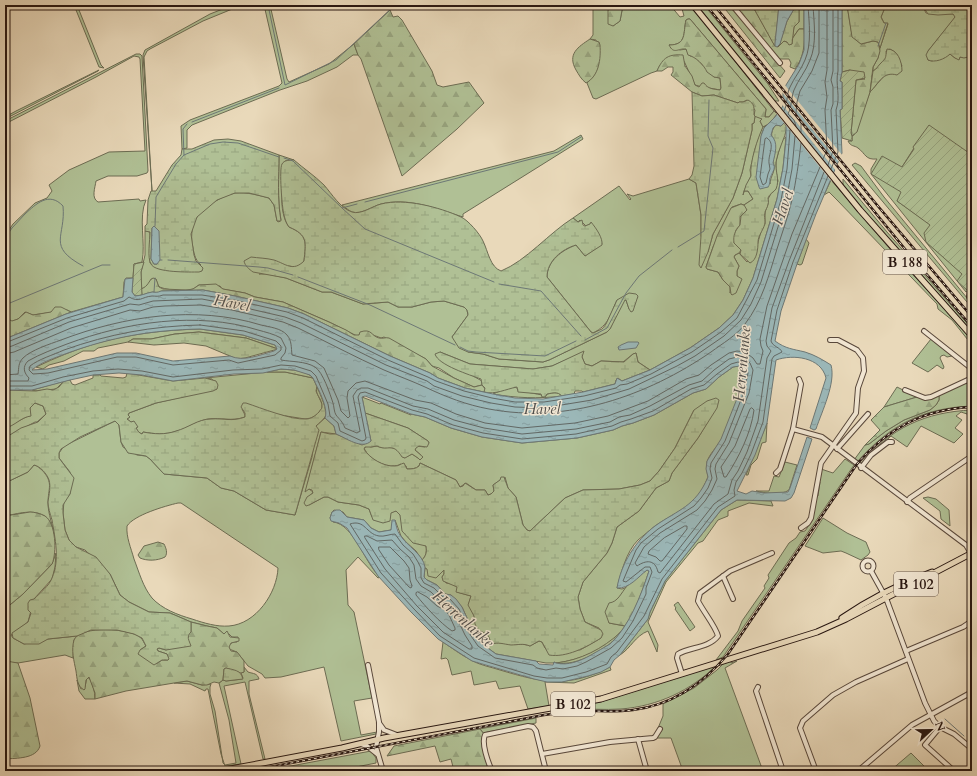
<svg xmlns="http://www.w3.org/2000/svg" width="977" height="776" font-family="Cardo,serif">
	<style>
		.grass { fill: #b0c095; stroke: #6c6c53; fill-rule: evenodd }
		.forest { fill: url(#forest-firs); stroke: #6c6c53 }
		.wetland { fill: url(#wetland-marsh); stroke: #6c6c53; fill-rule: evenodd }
		.garden { fill: url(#garden-furrows); stroke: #6c6c53 }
		.water { fill: url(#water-ripples); stroke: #6d7876; fill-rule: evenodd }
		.pier { fill: #e9d9ba }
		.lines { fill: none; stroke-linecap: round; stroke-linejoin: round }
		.shore { stroke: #626865; stroke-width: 1 }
		.stream { stroke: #6d7876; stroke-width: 1 }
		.minor-casing { stroke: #59483b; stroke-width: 6 }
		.major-casing { stroke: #291711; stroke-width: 7 }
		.minor { stroke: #f1e6d2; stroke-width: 4 }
		.major { stroke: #e9d9ba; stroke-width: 5 }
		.rail-casing { stroke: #291711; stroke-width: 2.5 }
		.rail { stroke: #f1e6d2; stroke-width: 1; stroke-dasharray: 3; stroke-linecap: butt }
		.labels { text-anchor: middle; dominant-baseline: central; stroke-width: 3; stroke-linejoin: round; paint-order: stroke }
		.shield { fill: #f1e6d2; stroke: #65554b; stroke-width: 1 }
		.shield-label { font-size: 14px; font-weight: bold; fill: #291711 }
		.water-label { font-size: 16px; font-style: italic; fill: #514f4c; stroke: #f1e6d2 }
	</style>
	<defs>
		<pattern id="forest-firs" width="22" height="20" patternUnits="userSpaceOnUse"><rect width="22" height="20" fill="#b0c095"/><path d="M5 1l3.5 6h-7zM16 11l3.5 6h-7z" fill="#97a47f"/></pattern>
		<pattern id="wetland-marsh" width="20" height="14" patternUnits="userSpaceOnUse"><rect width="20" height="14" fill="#b0c095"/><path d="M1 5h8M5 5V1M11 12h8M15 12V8" fill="none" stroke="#97a47f"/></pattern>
		<pattern id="garden-furrows" width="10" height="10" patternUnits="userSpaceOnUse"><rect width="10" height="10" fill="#b0c095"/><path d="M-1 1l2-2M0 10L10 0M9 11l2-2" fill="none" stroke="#97a47f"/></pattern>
		<pattern id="water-ripples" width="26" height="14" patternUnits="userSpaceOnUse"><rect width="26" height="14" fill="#9bb8b9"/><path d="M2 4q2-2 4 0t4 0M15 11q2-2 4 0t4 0" fill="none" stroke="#869d9e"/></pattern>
	</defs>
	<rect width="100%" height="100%" fill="#e9d9ba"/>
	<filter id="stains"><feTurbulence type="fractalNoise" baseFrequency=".005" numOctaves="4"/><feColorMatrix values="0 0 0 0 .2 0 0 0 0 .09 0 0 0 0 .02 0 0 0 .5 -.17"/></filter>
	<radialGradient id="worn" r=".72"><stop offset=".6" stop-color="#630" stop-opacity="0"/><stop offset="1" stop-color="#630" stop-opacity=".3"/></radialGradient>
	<g class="grass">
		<path d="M74 5H77L101 65 104 68 99 67Z"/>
		<path d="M233 5H242L203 21 150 49 147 51 144 57 152 191 143 55 145 50 210 14Z"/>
		<path d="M264 5H270L287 79 289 82 329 64 354 44 358 55H353L337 67 307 81 280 90 192 125 187 130V148L182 149 181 126 190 120 279 86 282 83Z"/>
		<path d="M593 5H608L612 7 610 8 613 26 620 21 623 5H670L680 17 684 16 681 5H691L774 111 769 117H765L766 109 690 19H688L686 20C683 33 687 45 669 45L680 50 686 49 690 56H694L714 77 720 78 721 88 720 90C712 88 703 88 695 85L684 61 660 65 657 71 651 73 596 99 593 98 587 83C603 67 598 62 596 40L590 39 593 35Z"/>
		<path d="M697 5H704L768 84 779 101H774Z"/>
		<path d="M799 5H804V29H799L792 39 794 27 799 22Z"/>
		<path d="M886 5H922L926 13 954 14 955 17 954 19 928 51V60L932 61 950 54 955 58 972 56V78L969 80V85L972 90V155L967 152 914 148 902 167V192L897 201 931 225 926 242 963 274 968 290 969 280 970 281 968 291 966 292 871 174V169L877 159C865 160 866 154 858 148 854 145 851 147 848 141H852V136L854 135 870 92 884 76 891 73 895 74 902 66 896 53 890 49 886 51C886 51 887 58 886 58 886 61 875 70 873 71V67L878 58 880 48 888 24 884 23 881 17Z"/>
		<path d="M136 54H140L142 56 148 171 147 173 137 176H108L96 181C95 188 91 198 98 202L139 199 140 201 146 200C138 217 146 243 142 262L134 264 133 278H126L124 282 123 297 71 312 67 310 33 315 25 312 18 319 5 324V236L13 224 35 203 47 198 52 191 49 185 69 170 109 152 145 151 140 59 139 57 134 56 96 77 5 124V121Z"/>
		<path d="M99 70 98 71 5 119V117L16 111Z"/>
		<path d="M755 116 759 117 762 119 760 121 763 127 755 149 750 170 751 176 744 191H748L753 199 744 205 741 204 732 207 713 247 706 267 707 269 718 272 723 280 730 287V293L737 276V271L739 266 734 257 735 255 739 253 747 262 758 243V242L762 228 765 224V212L768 204V199L772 192 775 190 778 181 776 171V161L782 140 786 137 783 168 777 199 753 278 743 300 733 315 719 328 690 348 650 370 638 362 636 353 633 354 623 362 601 361 592 366 585 364 582 357V353L552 366 533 369 470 364 440 352 473 376 482 381V385L474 387 454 378 439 368 432 366 426 359 384 337 381 338C374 335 364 332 357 336L329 322 283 302 255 297 245 293 222 289 220 286 199 285C198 285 194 289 193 289 186 292 163 290 158 286L156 279H151L148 286 141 289V272L145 255V231L150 232V263L201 265C194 259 194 252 192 243 191 235 192 224 197 217 203 207 224 195 235 193 247 192 258 195 269 198L274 205 277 221 279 222 281 220C277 198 279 177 279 155L294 160 285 161C283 179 277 211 289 227 308 235 306 242 304 261L299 266 295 267 289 266 259 274H267L286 278 322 292H331L363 304 388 302 398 307H412L431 302 444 301 464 307 467 310 468 315 452 337 468 352 483 354 499 359 543 362 549 360 607 332 610 329 623 300H626L629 309 638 297 617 300C610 315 609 325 593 333L591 332 547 277C547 261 562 250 576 245L585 256 602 244 590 224 586 226 580 220 578 222 573 218 619 186 630 200 631 199 627 194 633 196 689 179 696 183 701 215V236L708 252 713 234 733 198 742 173 752 130V124L754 123Z"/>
		<path d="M581 135 583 139 463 214V217C437 209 409 197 381 204 373 206 361 215 352 212 349 211 345 207 342 205L554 151Z"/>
		<path d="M855 163 861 166 884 197 972 304V308L852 165Z"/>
		<path d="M843 179 887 232 972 329V331L885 235 843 186Z"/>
		<path d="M831 180 895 255 972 339V345L952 320 938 309 937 304 837 200 829 192 824 195Z"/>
		<path d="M806 239 809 243 802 264 800 265 797 264Z"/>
		<path d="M200 329 243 335 275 345 278 349 246 338 199 332 175 334 151 339H133L128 342 98 348 94 351H83L64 361 49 365 43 369 36 367C55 358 74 350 94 344 128 334 164 330 200 329Z"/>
		<path d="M931 339 952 356 947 357 944 355 941 356 940 358 944 367 943 369 937 365 928 372 912 363Z"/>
		<path d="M738 366 743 368C748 380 728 427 722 439 718 446 709 454 707 462 706 467 707 472 708 477 705 484 702 491 698 496 686 510 669 516 655 526 650 530 643 536 638 540 626 552 621 573 617 588L622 589 627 587 617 600 613 603 609 623 625 626C610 648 581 660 556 663L554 662V663H546L496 654 481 643 473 631 462 607 451 595 445 594 437 585 427 580 424 577 425 568H427L428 572 438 575 444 570V574L442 577 446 583 452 584 458 587 457 592 471 596 469 603 480 631C487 633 490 637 493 644 499 641 503 644 510 644 517 645 523 643 530 646L539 641 542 642 545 648 580 650 601 638 599 628 585 622 580 609 578 597 583 582 607 553 612 543 617 527 639 511 656 488 669 481 672 473 698 438 707 423 694 410 675 448 659 471 650 481 640 485 619 489 583 490 565 498 530 531 527 530 523 525 516 497 508 488 505 477 493 485 494 491 491 494 488 495 485 490H476L466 483 460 487 456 480 420 463 419 466C416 469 411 469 407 469L406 466 400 464 399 465C387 469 369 460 364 448L367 446 371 447 377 446C384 450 390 445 397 450 400 452 401 456 404 458L412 454 418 458 421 455 415 450 416 446 425 447 429 443 428 441 408 428 365 413 362 397 380 404 381 403 411 415V414L425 417 451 428 482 437 522 443 577 438 613 430 622 426 633 423 654 415 693 393 706 389 719 377 733 367Z"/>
		<path d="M267 372H285L313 378 317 387 316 391 322 404V408L317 415 311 418 305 419 242 409 245 415V417C230 422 222 417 208 419 197 421 188 428 177 431 166 435 154 434 143 432V434C136 433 136 426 134 422H131L127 419 130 417 128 415 129 413 156 403 217 389 212 379 205 378Z"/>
		<path d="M972 379V406C922 408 890 425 857 462L854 460 865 445 869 444 886 431 904 420 930 410 936 405 939 400V395Z"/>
		<path d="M64 381 56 389 36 391 32 390Z"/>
		<path d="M515 387C524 393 535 393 546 396L547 394C553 393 557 391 562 396 538 399 516 398 493 394L507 388Z"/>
		<path d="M897 387 917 397 884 407Z"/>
		<path d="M35 403 43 406 46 414 37 422H35L5 438V428L26 417 30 416V408Z"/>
		<path d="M972 410V412L967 414 961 412 956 416 962 420 955 428 963 434 954 443 921 426 907 447 891 436 862 464H860C891 428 925 412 972 410Z"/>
		<path d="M325 418 334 426 336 434 321 432 306 490 309 489 313 492 311 495 309 496V505L324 497H328L338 502 359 505 369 509 372 517 396 511 400 515 424 545 426 546C427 552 426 556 422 560L416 551 406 542 401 536 395 520 391 530 379 532 371 528 364 520 347 517 343 512 334 510 332 512 330 518 333 522C354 524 365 564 380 577L378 578 358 557 346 570 348 605 354 612 372 698 354 701 361 735 377 732 376 734 341 741 324 667 281 677 265 678 262 674 248 666 237 652 229 649V645L233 642H237L238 637H232L229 634H224L217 628 207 626 191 622 170 613 149 612 129 602 120 595 110 574 85 550 76 547 69 540 65 530 63 513 64 501 70 494V472L59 458V453L64 446 115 421 119 425 121 442 123 447 137 455 146 456 150 459 164 474 207 478 221 488 234 491 266 510 295 515 312 457 316 426ZM178 503H181L278 568C277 593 256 624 229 626 217 627 204 623 192 619 178 615 162 609 152 598 143 587 139 572 134 559 131 548 126 537 127 526 134 515 165 506 178 503Z"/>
		<path d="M767 423 766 442 762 443 757 459 751 465 748 475H746Z"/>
		<path d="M845 459 854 465 723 657 716 660 738 631 742 621 765 588 764 586 769 578 768 575 789 543 796 538 800 532 805 531C813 521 814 509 817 496H818L820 482 818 481 821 469 833 473Z"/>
		<path d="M785 462 797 465 789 490C781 496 765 493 756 491H769L774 476 779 477Z"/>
		<path d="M34 465C38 466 39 468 42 470 54 483 48 488 48 503 48 514 53 526 55 537 53 531 51 521 46 517 34 508 17 514 5 516V483L28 472Z"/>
		<path d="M928 497 936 499 949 510 950 526 941 519 940 511 923 498Z"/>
		<path d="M737 500 771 501 773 506 749 503 728 511V516L718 520 703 541 698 543 666 582 648 622 658 645 657 652 648 631C635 636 631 648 620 655L648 619 650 612 665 581 721 510Z"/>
		<path d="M823 518 847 533 866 542 870 552 868 555 861 560 846 553 841 551 823 553 805 546Z"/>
		<path d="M56 553 55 567 52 579 34 599 28 622 11 635 13 638 24 644 48 639 77 636 74 640 73 658 65 655 18 663 5 662V609L23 594 52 564Z"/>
		<path d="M678 602 695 627 690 631 675 609 676 608 674 605Z"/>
		<path d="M443 642C452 648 461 655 471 660 479 665 491 667 500 670 543 683 568 688 610 667L611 670 574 683 545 682 549 706 528 709 520 686 499 689 496 681 474 685 471 671 452 675 448 660 446 658 441 659Z"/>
		<path d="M731 661V663L737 661 725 668 763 771H683L671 738H654L663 716V704L694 688 717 670 723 664Z"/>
		<path d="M717 665C690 691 658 706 621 709 604 710 588 709 571 708V707L600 702Z"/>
		<path d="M244 667 248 672C254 674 257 673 259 679L249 681V694L265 759H263L245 682 224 686 241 764 225 766 221 754 208 689H206L205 691 190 684 174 683 187 681 202 685 211 684 210 687V694L215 711 223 763 225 765 236 763 229 720 219 683 223 680 226 681 242 679 243 678 241 673 244 672Z"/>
		<path d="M87 677 90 679C93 686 95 691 95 699H85L79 691 77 680 81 689 85 687Z"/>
		<path d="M536 718V723L487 732 484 734 480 729Z"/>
		<path d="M371 751 376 758V763L336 771H264Z"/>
		<path d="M911 753 925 767 922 769 924 771H890Z"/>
	</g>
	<g class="forest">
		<path d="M608 5H623L620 21 613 26 608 24V10L612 8Z"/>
		<path d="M722 5H752L775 46 778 47 784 41 792 44V39L799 29H804C805 44 804 57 795 69L790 67 791 63 789 59H779L776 61 785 71 780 78Z"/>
		<path d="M842 5H847L852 35 854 38 861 44 873 41 878 42 880 51 878 58 873 67 870 92 857 132 852 136 851 133 856 80 865 79 850 70 842 72Z"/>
		<path d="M390 10 393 17 398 16 402 20 432 71 437 85 443 87 469 82 484 103 457 129 402 176 361 59 358 55 354 44Z"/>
		<path d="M688 19H690L766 109 765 117H769L774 111 777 114 770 123 763 127 760 121 762 119 754 116 755 110 747 100 743 102H739L738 103 714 95 702 96 692 92 671 75 673 72V67H668L662 71H657C663 57 669 54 683 55L685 66 692 76 695 85 699 87 702 83H704C708 89 713 89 720 90L721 88 720 78 714 77 707 72C704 65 696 57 688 55L686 49C678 48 674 55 669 45 687 45 683 33 686 20Z"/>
		<path d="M590 39 599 42 600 45C601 59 599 76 586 83 581 79 579 75 576 70 567 54 578 47 590 39Z"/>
		<path d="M741 204 746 206 747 210 740 217V225L736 230 734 243 741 250 739 253 735 255 734 257 739 266 737 271V276L742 279 736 293 732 295 731 294 730 287 723 280 718 272 707 269 706 267 717 236 731 208Z"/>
		<path d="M153 278 156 279 159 287 163 289 187 290 193 289 199 285 216 284 223 289 245 293 255 297 283 302 329 322 346 330 354 335H359L360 332C372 328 371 336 379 338 383 339 385 337 389 338L426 359 432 366 454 378 474 387 482 385 486 390 484 392 465 388 438 378 430 373 390 356 304 314 288 308 235 296 203 290 162 291 157 293 153 292 142 295 141 289C149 286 148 281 153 278Z"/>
		<path d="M55 307H61L71 312 5 339V324L10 320 12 321 18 319 26 312 33 315 51 312Z"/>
		<path d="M939 395V400L936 405 930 410 904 420 886 431 869 444 865 445 880 430 871 420 884 407 917 397Z"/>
		<path d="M30 512C35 512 41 514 45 516 56 523 57 553 52 564L23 594 5 609V516Z"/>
		<path d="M158 542 164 544C166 548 168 553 165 557 157 561 147 561 140 558L138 555 144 546Z"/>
		<path d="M647 570 649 571C643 589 636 610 625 626L609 623 605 612 609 603C618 602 621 593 627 586 633 580 640 575 647 570Z"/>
		<path d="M191 622 207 626 217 628 224 634 227 631 230 637 239 638V641L231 643 229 647 231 651 237 652 244 661V672L241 673 226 668 224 669 223 680 219 683 214 682 207 685H202L187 681 174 683 126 691 95 699V693L89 677 86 680 85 689 84 690C77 686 77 678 76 671 74 661 71 650 74 640 80 625 131 628 141 638 143 640 144 643 146 646L140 650 156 664 162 660H168L167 654 158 651 157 649 159 648 166 650 188 638V635L191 632Z"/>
		<path d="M6 661 18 663 30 698 40 746C36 759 17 758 5 759Z"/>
		<path d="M480 729 484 734 482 739 491 771H454L451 759 440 762 435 746 387 756 394 746Z"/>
	</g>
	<g class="wetland">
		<path d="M752 5H779L775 46 773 43Z"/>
		<path d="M794 5H799V22L794 27 792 44 789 45 787 42 784 41 779 46 787 21 794 9Z"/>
		<path d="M847 5H886L881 17 884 23H888L880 48 878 42 873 41 861 44 852 37Z"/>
		<path d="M922 5H972V56L964 58 960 57 959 60 955 58 950 54C945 59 935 63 928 60L926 55 928 51 955 17 953 14 938 15 928 14Z"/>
		<path d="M887 49C898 49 902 62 902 71L897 75C883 71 879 83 870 92L873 71C877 69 877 67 880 64 887 57 885 59 887 49Z"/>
		<path d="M692 92 702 96 714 95 738 103 739 102H743L748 100C755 104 754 108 754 115L755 116 754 123 752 124V130L742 173 733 198 713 234 708 252 701 268 699 265 701 236V215L696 183 689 179 692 175 694 166Z"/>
		<path d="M784 123 787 127C785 139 778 149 776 162 775 171 780 180 776 189 774 192 769 194 768 198 768 200 769 202 768 204 768 207 765 210 765 213 764 216 765 219 765 222 765 228 758 235 758 242 758 249 757 260 750 263L740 254 741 250 734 243C733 235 735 231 740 225L741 216 747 210 744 205 753 199 748 191H744L743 195 746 185 751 176C749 164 758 137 763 127L766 126C754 139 766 169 770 184 770 176 777 170 773 163 773 159 775 154 775 150 773 140 768 133 776 125L781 126Z"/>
		<path d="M228 139 241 141 279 155C279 177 277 198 281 221H277L274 205 269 198 249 193H235L217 200 197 217 191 234 194 255 196 261 203 268 202 271 199 272C190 272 155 273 151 264 147 258 150 240 150 232L145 231V226L147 224 148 200 151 191H156L172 165 181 155 182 149H192L214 140ZM155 227 157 230V264H154L151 259 152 228Z"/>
		<path d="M294 160C303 168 315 176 324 185 332 194 340 208 352 212 361 215 373 206 381 204 405 198 439 207 461 217 468 220 480 234 483 241 488 251 490 267 501 271 526 261 549 233 573 218L578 222 582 220 583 225 585 226 590 224 591 222C596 228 603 238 602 245L585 256 576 245C562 249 547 261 547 277L591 332 593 333 602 329 606 324 617 300 629 293 636 294 638 296 633 311 631 312 629 309 626 300H625L610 329 607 332 549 360 543 362 499 359 483 354 468 352 459 348 452 337 468 315 467 310 464 307 444 301 431 302 412 307H398L388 302 363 304 331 292H322L286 278 253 272C249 269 245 266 244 261L251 257C258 258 266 258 274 260 286 264 293 272 304 261 306 242 308 235 289 227 286 223 285 219 284 215 282 208 279 169 282 164 284 160 290 160 294 160Z"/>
		<path d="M199 332 246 338 278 349 245 358 237 359 206 346 184 343 154 345 128 342 133 339H151L175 334Z"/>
		<path d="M584 351 582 357 585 364 592 366 601 361 624 362 633 354 636 353 638 362 650 370 622 381 618 378 616 380 615 384 583 392 582 391H575L574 394 562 396C557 391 553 393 547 394L545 397H542L541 394 518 392 517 387C506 389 495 395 484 392L485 388 482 385 481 379C470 375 438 365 435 354L440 352 470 364 533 369 552 366Z"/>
		<path d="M281 369C291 370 306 370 313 378L285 372H267Z"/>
		<path d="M127 373 173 381 205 378 216 381 218 385 217 389 213 391 156 403 129 413 128 415 130 417 127 419 131 422 134 421 138 427 136 428C138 431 139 433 142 434L143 432C154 434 165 435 176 431 188 428 198 419 211 419 224 418 232 422 245 417V413L241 407 243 403H246C261 408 291 420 306 419 311 419 315 416 319 412 320 410 322 409 322 407 323 399 314 394 317 387 319 392 329 412 325 417 323 420 319 423 316 426L319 430 295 515 266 510 234 491 221 488 207 478 164 474 150 459 146 456 128 453 121 442 119 425 115 421 80 437 61 449 59 453V458L74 478 70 494 63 505V513L65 530 69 540 76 547 96 557 110 574 120 595 129 602 149 612 170 613 191 622V632C186 637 189 640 191 646L166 650 159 648 157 649 158 651 167 654 169 659 168 660H162L154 665 138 654 140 650 146 646 142 638 134 634 117 630H91L77 636 48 639 39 644H24L13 638 12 633 28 622 31 613 28 610V603L30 600 34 599C40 593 49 586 52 578 60 560 55 538 52 520 50 514 48 507 48 502 49 494 51 487 49 480 47 474 40 466 34 465L28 472 5 483V438L21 428 38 422 46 414 43 406 35 403 30 408 31 416C21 417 15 426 5 428V390L36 391 47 389 53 390 59 387 64 381 70 380 72 384 75 385 93 378V375H100L101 376 123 378 126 377Z"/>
		<path d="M716 398 719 400 717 408 698 438 672 473 669 481 656 488 639 511 617 527 612 543 607 553 583 582 578 597 580 609 585 622 601 630 603 634 601 638C587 647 566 658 549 655L542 642 539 641 530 646C523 643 518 645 511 645 503 644 499 642 491 644 489 634 487 634 478 630L475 624 474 616 468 605 471 596 456 592 457 587 443 581 442 577 444 574V570L436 578 428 576 427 569 425 568 422 560C426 556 427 552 426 546L413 543 402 531 400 515 396 511 391 513 390 521 383 523 373 520 369 509 359 505 338 502 328 497H324L309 505 306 506 304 503 307 497 313 493 312 490 309 489 305 492 321 432 330 434H336L362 445 371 441 365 413 408 428 428 441 429 443 427 447 419 446 416 448 415 450 423 457 420 460 418 458 412 454 405 458 402 457C392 441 389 452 377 446L371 447H365L364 449C369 458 384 467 395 466 399 466 400 464 404 463L407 469C411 469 416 469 419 466L420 463 456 480 460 487 463 486 465 483 476 490H485L488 495 491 494 494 491 493 485 500 480 501 477H504L508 488 516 497 523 525 527 530 530 531 565 498 583 490 619 489 640 485 650 481 659 471 675 448 694 410 707 401Z"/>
		<path d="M621 632C610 649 575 667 556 663 581 660 602 649 621 632Z"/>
		<path d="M226 668C234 670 241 670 243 679L226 681 223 680 224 669Z"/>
	</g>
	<g class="garden">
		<path d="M850 70 864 72 865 78 856 80 851 133 852 136V141L842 138 840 109H842V82L840 81 842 72Z"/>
		<path d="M929 125 972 155V270L968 291 957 281 962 274 926 242 924 233 930 225 897 201 901 192 871 174 882 156 902 167 914 149 913 147Z"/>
		<path d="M144 262 141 272 142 295 135 296 132 292 134 264Z"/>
	</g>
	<g class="water">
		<path d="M779 5H794V9L787 21 780 44 777 47 775 46V43Z"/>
		<path d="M804 5H842V72L840 81 842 82V109L840 110 842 153 816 214 797 264 781 311 775 341C786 349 793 349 805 352 815 355 823 360 831 365 836 383 822 411 816 429L814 430 810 428 826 378C821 357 793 354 776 360L767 423 755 455 737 491 746 494 752 491 764 493 788 492 790 488 807 437 812 439 794 493 791 498 785 501 737 500 721 510 665 581 650 612 648 619 620 655 614 660 610 667 601 672 588 676 562 682H547L534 679 472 661 438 639 411 612 378 576 347 528 339 523 331 521 330 518 332 512 336 510H340L347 517 364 520 371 528 379 532 391 530 392 520H395C396 525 397 531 400 535 407 546 423 554 425 567 425 570 424 574 424 577L427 580 437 585 445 594 451 595 456 599 462 607 473 631 481 643 496 654 536 661 539 664 553 665 554 662 556 663C568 666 580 661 591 655 597 651 604 648 610 644 629 627 641 595 649 571L647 570C638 577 629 589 617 588 621 564 635 541 655 526 679 509 695 507 708 477L706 469 707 461 721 439 740 391 744 373 743 368 740 366 733 367 719 377 706 389 693 393 654 415 633 423 622 426 613 430 577 438 522 443 482 437 451 428 425 417 411 414 365 396 362 397 371 441C362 450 346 438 336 434L334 426 325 418C329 408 317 387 313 378L310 375 294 370 281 369 263 373 234 374 173 381 142 375 119 373 93 375 70 380 32 390H5V339L66 314 123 297 125 279 133 278 132 292 135 296C141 296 146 293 152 292 155 292 157 293 161 291L203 290 235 296 288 308 304 314 390 356 430 373 438 378 465 388 493 394 515 398 543 399 583 392 615 384 617 378 622 381 650 370 690 348 719 328 733 315 743 300 753 278 777 199 783 168 786 140V125L784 123 781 126 776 125 773 128 771 135C779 143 775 153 773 163 776 168 773 171 771 176 769 180 771 183 768 187L760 189 759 187 756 177 761 136 764 128 775 117 783 106V93L786 85 799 64 804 50ZM200 329 243 335 275 345 277 349 274 351C259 355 244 362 230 356L173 361 136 353H117L47 369 32 370C41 362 55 358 65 354 111 337 152 330 200 329Z"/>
		<path d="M154 226 159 231 160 260 157 264H154L151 259 152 228Z"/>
		<path d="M628 342H638L639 343 636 348 619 350 618 347 621 345Z"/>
	</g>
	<g class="pier">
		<path d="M784 84 843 156 840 163 782 92Z"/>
		<path d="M781 95 839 166 837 172 780 102Z"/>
		<path d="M779 108 835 176 832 182 776 113Z"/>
	</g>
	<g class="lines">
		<g class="shore">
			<path d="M784 111C788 104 786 95 790 87 794 78 801 70 805 60 812 44 809 22 808 5"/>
			<path d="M796 126 794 120 788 114C792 106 791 98 794 90 798 80 806 71 810 60 817 44 814 23 813 5"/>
			<path d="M801 132V123L796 113 797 102 800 91 812 71 819 53V5"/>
			<path d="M767 138C776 144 768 154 769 163 769 165 770 167 770 169L768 174 766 183 763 185 762 183 760 177 765 139Z"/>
			<path d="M823 159 827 150 825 110 827 97 825 82 827 70V5"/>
			<path d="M828 165 833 151 831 110 833 104V87L831 80 833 71V5"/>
			<path d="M831 169 838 152 836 110C841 97 835 84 838 71V5"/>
			<path d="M200 325 244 331 276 341 281 346V350L275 355 238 363 229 360 173 365 136 357H117L48 373 33 374 29 370 30 366C39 359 53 355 64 350 109 334 152 326 200 325Z"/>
			<path d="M5 343 67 318 124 301 129 297C140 303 141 297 152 296 156 296 158 297 163 295H202L234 300 287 312 303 318 388 360 428 377 436 381 464 391 492 398 515 402H544L584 396 616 388 620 385 627 384 651 374 692 352 721 332 737 318 746 301 757 280 781 200 787 169 790 130"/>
			<path d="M5 348 12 346 69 322 130 304 139 305 153 301 202 299 233 305 285 317 301 323 386 365 427 381 434 386 462 396 491 403 515 407 543 408 592 400 629 389 677 366 695 356 724 336 741 320 751 304 761 282 786 201 792 169 795 136"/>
			<path d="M5 354 14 352 71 328 130 310 140 311 153 307 165 306 201 305 232 310 283 322 298 328C327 342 355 357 384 370 398 376 412 381 425 387 446 397 467 405 489 409 567 424 647 396 711 352 723 343 736 336 745 324 762 302 769 275 777 249 782 233 788 217 792 200 796 181 799 162 801 143"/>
			<path d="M5 375 18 374C19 368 18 363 23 358 31 350 50 344 61 340 124 316 196 305 261 325 269 327 281 328 287 335 292 341 291 347 292 355L315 361 324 368 338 400 341 411 348 418 350 416 347 398 348 391 356 383 365 381 415 400 431 403 456 414 485 423 522 428 575 423 608 416 648 401 686 379 699 375 711 365 729 353 737 351 745 352 753 358 757 364H760L763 351 761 346 760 339 767 306 792 234 820 167"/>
			<path d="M5 381H28L29 378C24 373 22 367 28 361 40 354 54 349 67 344 126 322 197 311 258 330 265 332 274 334 281 338L286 348 285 353 281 358V360C292 362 305 361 315 367 323 372 330 394 333 403 334 406 334 412 336 415 340 420 342 421 345 428L357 433 360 431 353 396 357 390 361 388H368L413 406 428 409 454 420 484 428 522 434 576 429 610 422 619 417 630 415 650 406 689 385 702 381 714 370 729 359 737 357 745 359 750 363 753 370 749 393 729 443 716 464 715 469 717 479 712 490 705 501 697 510 660 533 644 547 635 563 637 566C646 560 655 559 658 572L660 573 714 504 728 494 732 480 738 471 747 452 758 421 767 358 771 351 767 346 766 341 772 308 789 261 824 172"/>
			<path d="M5 386H32L63 377 93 371 118 369 142 371 173 377 233 370 262 369 281 365 295 366 311 371 316 376 328 404 330 416 338 423 340 431 362 441 365 440 366 438 358 397 360 393 365 392 412 410 427 414 453 425 483 433 522 439 576 434 612 426 621 422 631 419 653 411 691 389 704 385 717 374 731 364 738 362 745 365 748 373 744 392 725 441 711 463 710 469 712 478 708 488 701 498 694 506 658 529 641 543 636 550 623 581 626 582 645 567H650L652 572 646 588V594L633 621 622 638 611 648 586 662 577 666 563 669 556 668 546 670 537 668 533 665 495 658 478 646 469 633 459 609 450 599 443 597 434 588 424 583 421 578V568L418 562 413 554 403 545 395 534C390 534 384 537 379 536 366 534 365 519 350 524L381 573 414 609 440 636 474 658 534 676 547 678H562L586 672 607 664 611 657 617 652 644 616 662 579 718 507 735 496 734 490 736 482 742 473 751 454 763 422 772 359 774 356 782 352C780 347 773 347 771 341L777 310 793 262 828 176"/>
			<path d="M752 408 754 410C751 433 739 457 726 477H724L721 467 735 446 750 409Z"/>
			<path d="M685 526H687V529L662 561H660L656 557 648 554 649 551 664 538Z"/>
			<path d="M365 536H367L377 541 392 540 400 549 409 557 414 565 416 579 421 586 431 592 440 601 447 604 454 612 465 635 472 646V649H469L443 632 417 606 385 569 365 538Z"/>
			<path d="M379 547H390L404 561 409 568 410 580 412 586 411 588 409 587 389 565 379 550Z"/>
			<path d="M418 592 427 597 437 606 445 610 449 615 455 628V630L452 631C439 622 426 607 416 595V593Z"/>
		</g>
		<g class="stream">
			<path d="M268 5 285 85 336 60 395 5"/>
			<path d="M878 46 886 23"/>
			<path d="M192 122 279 88"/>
			<path d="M184 155 183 129 187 124"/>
			<path d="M284 158 293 161 342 208"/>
			<path d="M365 202 558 152 581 137"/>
			<path d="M357 204 342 208 365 229 494 282"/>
			<path d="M155 226 156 197 176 164 184 155 210 144 223 142 238 143 279 157"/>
			<path d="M5 239C8 235 9 232 12 228 16 223 21 219 25 214 36 204 49 191 63 206 66 237 46 246 83 266"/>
			<path d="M678 247 704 231 713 148 708 136 709 100"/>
			<path d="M160 260H162"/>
			<path d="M168 260 259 267 268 268 293 275"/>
			<path d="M298 277 370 305 455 345"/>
			<path d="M499 284 541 291 581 336"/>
			<path d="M154 292 155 278"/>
			<path d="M5 305 102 265H110"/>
			<path d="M585 340 607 328 626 293 639 276 672 250"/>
			<path d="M460 347 468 351 476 352 545 356 576 341"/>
			<path d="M945 719 964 736"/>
			<path d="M971 743 972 744"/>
		</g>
		<defs>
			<g id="minor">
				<path d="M732 5 780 63"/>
				<path d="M972 280 969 297 972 301"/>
				<path d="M924 331 972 369"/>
				<path d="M905 390 925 398 931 397 972 378"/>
				<path d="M793 429 822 437 966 545 972 555"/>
				<path d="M837 449 868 414"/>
				<path d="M861 468 871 455 888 442H892"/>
				<path d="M776 473 780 469 793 429 801 384 799 379"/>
				<path d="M907 502 910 498 972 456"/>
				<path d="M801 528 808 523 811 518 821 463 856 413 858 388 864 371 863 358 857 350 838 340H830"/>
				<circle cx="868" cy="566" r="5.5"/>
				<path d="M871 571 886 598 925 703 934 721 940 727 954 734 972 749"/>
				<path d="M723 576 733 599"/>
				<path d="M906 651 963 627 972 621"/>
				<path d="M368 665 379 722V732L376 747 383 771"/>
				<path d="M682 674 677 658 678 654C690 647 709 648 718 636 716 627 703 611 698 601L700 593 730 571 772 553"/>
				<path d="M758 687 756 691 783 771"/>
				<path d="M379 723 384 730 397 735"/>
				<path d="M940 727 925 745 954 771"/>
				<path d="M638 739 647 771"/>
				<path d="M361 744 367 746 377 754"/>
				<path d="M542 754 610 742 653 738 655 737 660 729"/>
				<path d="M492 771C488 762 481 743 485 735L528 726 533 727 536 731 546 771"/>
				<path d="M816 771 800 728 803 721 833 695 856 682 908 659"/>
				<path d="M858 771 912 725 972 692"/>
			</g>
			<g id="major">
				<path d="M693 5 860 210 972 336"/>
				<path d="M842 618C868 600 902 583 932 572"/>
				<path d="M220 771 342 748 384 738 601 699 817 632 846 619 972 553"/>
			</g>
		</defs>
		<use href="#minor" class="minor-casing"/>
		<use href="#major" class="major-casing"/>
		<use href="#minor" class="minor"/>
		<use href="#major" class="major"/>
		<defs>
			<g id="rail">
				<path d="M706 5 905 249 972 327"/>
				<path d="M714 5 877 205 972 317"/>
				<path d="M249 771 544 715C558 713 572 711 587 711 602 711 617 712 633 710 672 705 703 684 728 654L857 464C888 428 924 409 972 407"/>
			</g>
		</defs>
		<use href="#rail" class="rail-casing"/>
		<use href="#rail" class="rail"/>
	</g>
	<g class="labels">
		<g class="shield">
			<rect x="883" y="250" width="44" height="24" rx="3"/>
			<rect x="894" y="572" width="44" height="24" rx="3"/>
			<rect x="551" y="692" width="44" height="24" rx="3"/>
		</g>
		<g class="shield-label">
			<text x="905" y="262">B 188</text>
			<text x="916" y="584">B 102</text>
			<text x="573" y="704">B 102</text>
		</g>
		<g class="water-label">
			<text transform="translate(783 207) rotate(-71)">Havel</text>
			<text transform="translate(232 303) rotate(10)">Havel</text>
			<text transform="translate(742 364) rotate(-85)">Herrenlanke</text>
			<text x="542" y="409">Havel</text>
			<text transform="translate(463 619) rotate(42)">Herrenlanke</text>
		</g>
	</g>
	<rect width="977" height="776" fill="none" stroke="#e9d9ba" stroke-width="20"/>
	<rect x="6" y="6" width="965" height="764" fill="none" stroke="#291711" stroke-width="2"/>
	<rect x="10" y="10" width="957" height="756" fill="none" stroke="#291711"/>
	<g transform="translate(931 730) rotate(68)" stroke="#f1e6d2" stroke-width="3" paint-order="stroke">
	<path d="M0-3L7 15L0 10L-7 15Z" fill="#291711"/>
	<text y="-6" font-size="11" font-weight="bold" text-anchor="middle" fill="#291711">N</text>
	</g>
	<rect width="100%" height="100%" filter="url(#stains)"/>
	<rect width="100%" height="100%" fill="url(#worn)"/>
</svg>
